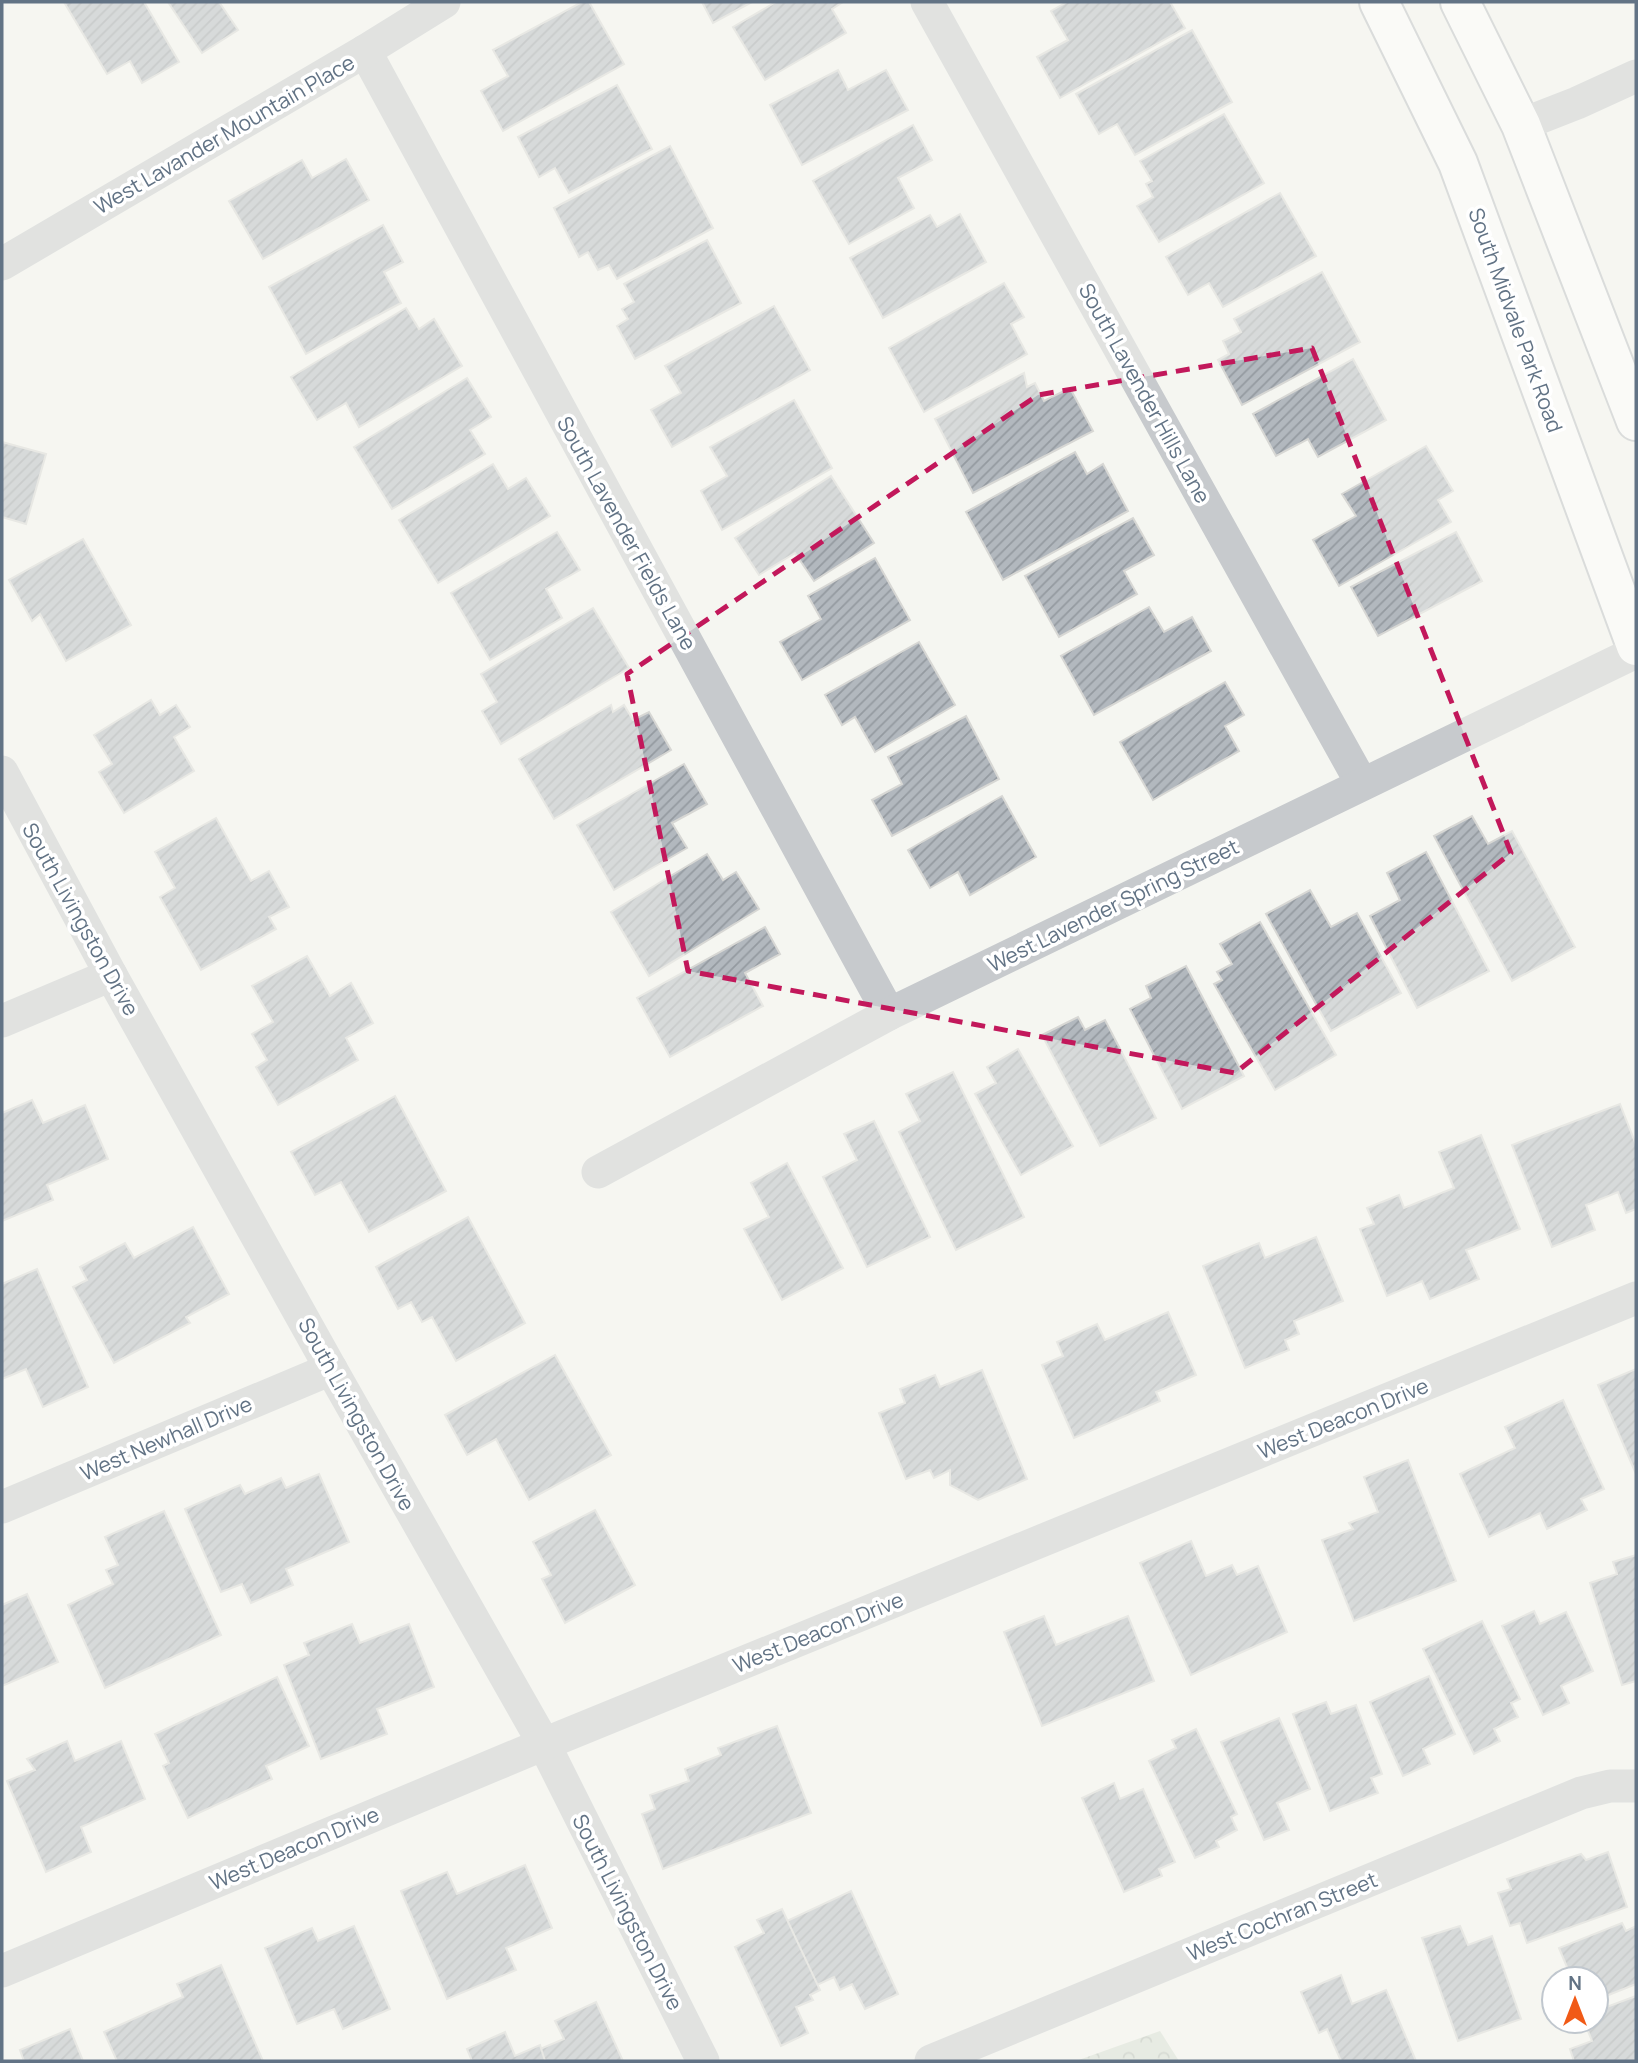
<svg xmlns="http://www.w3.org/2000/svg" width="1638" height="2063" font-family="Manrope,sans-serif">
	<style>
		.park { fill: url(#park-crowns) }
		.building { fill: url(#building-hatch); stroke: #d7d7d4; stroke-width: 2 }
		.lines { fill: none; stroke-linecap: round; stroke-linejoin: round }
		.secondary-casing { stroke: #b9bdc2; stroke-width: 42 }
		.minor { stroke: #c7cacd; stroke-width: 33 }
		.secondary { stroke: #fff; stroke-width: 38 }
		.marked { fill: none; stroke: #c2185b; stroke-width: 5; stroke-dasharray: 14 9; stroke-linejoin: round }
		.labels { text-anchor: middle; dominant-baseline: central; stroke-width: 7; stroke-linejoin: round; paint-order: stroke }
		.street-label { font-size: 21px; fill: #627385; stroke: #fff }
	</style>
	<defs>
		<pattern id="park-crowns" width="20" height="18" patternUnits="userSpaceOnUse" patternTransform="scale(1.75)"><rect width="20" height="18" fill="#d5ded2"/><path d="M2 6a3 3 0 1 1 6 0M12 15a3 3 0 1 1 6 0" fill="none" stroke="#b0b8b0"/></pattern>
		<pattern id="building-hatch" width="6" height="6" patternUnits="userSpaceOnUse" patternTransform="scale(1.75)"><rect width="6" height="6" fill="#b2b8be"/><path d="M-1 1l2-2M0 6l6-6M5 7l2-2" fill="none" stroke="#949aa0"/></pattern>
	</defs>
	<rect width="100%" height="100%" fill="#f5f6f1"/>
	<path class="park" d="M1160 2031 1179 2061H1076Z"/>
	<g class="building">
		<path d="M64 2H144L179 62 142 83 130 61 107 74Z"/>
		<path d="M168 2H219L238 30 202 53Z"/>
		<path d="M582 2H589L624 64 503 131 481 91 508 76 493 50Z"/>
		<path d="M702 2H752L713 23Z"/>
		<path d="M776 2H843L832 9 846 33 765 80 733 27Z"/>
		<path d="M1067 2H1170L1185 28 1060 98 1037 57 1068 40 1051 11Z"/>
		<path d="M1192 30 1232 102 1135 155 1117 124 1099 134 1076 94Z"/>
		<path d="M838 70 848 90 886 70 908 110 802 165 770 105Z"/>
		<path d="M617 85 652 149 569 193 555 168 539 177 518 137Z"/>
		<path d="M1224 114 1264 183 1159 242 1137 206 1153 197 1146 184 1152 181 1140 161Z"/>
		<path d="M913 125 932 160 898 178 914 208 849 244 813 181Z"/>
		<path d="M670 146 713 228 617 279 609 265 598 270 588 252 579 257 554 208Z"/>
		<path d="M346 159 369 200 263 259 229 201 302 160 312 178Z"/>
		<path d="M1280 193 1316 256 1223 307 1209 283 1188 295 1166 257Z"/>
		<path d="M960 214 986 262 883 318 850 258 930 215 937 227Z"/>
		<path d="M383 225 403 262 384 272 401 303 306 354 269 287Z"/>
		<path d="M707 240 741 303 635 359 617 326 628 319 622 309 634 302 624 284Z"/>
		<path d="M1322 272 1360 342 1242 405 1218 360 1229 354 1223 341 1241 332 1234 319Z"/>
		<path d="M1004 283 1024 317 1011 324 1027 354 924 412 889 348Z"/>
		<path d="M774 306 810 370 672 447 651 410 681 393 665 366Z"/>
		<path d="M406 308 419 329 434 319 462 366 359 427 346 403 317 420 291 377Z"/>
		<path d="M1353 359 1386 420 1318 457 1308 439 1276 456 1253 414Z"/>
		<path d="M1024 373 1027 387 1035 383 1044 401 1070 388 1093 431 973 493 935 419Z"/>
		<path d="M467 378 491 417 470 430 485 454 392 509 354 447Z"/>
		<path d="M794 400 832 468 722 530 701 491 727 476 710 447Z"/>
		<path d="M2 442 46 454 26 524 2 517Z"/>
		<path d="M1426 446 1453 491 1438 500 1451 522 1339 586 1313 540 1356 516 1342 494Z"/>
		<path d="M1075 452 1087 474 1103 464 1128 511 1003 580 966 512Z"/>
		<path d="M493 464 508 489 526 478 550 516 438 583 399 520Z"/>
		<path d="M831 476 874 543 814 581 795 553 759 575 735 538Z"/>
		<path d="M1133 518 1154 555 1124 571 1137 594 1059 637 1025 576Z"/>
		<path d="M557 532 580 570 546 589 562 618 490 660 451 593Z"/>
		<path d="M1456 532 1482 581 1378 636 1351 587Z"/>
		<path d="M83 539 131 625 66 661 40 614 32 621 9 580Z"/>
		<path d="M875 558 910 620 802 680 780 642 821 619 808 596Z"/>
		<path d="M1149 607 1164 632 1192 617 1211 651 1094 715 1061 656Z"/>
		<path d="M593 608 629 668 501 744 482 711 497 702 481 674Z"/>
		<path d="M919 642 955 705 875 752 855 717 842 725 825 695Z"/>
		<path d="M1225 682 1244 715 1225 726 1239 751 1153 800 1120 742Z"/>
		<path d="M151 700 160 715 176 705 190 727 174 737 194 771 124 813 99 772 112 764 94 735Z"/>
		<path d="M611 705 613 712 624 705 633 720 649 712 671 750 554 819 519 759Z"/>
		<path d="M966 716 999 779 892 836 872 800 902 784 888 757Z"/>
		<path d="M684 764 707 804 672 823 687 848 614 890 577 825Z"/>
		<path d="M1002 796 1036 857 970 895 958 872 930 888 908 850Z"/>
		<path d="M1472 816 1488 844 1512 831 1575 947 1512 981 1434 836Z"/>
		<path d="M216 818 251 881 269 871 289 907 269 917 276 929 201 970 160 897 175 888 155 852Z"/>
		<path d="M1426 852 1489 971 1417 1008 1370 916 1400 900 1387 873Z"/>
		<path d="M707 854 723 880 736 872 759 909 649 976 611 912Z"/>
		<path d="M1310 890 1331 927 1357 913 1401 993 1331 1031 1266 914Z"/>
		<path d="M1260 922 1336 1055 1275 1090 1214 984 1222 980 1217 972 1232 964 1220 944Z"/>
		<path d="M765 927 780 954 745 973 763 1006 670 1057 637 998Z"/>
		<path d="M307 956 330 996 351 983 373 1023 346 1038 358 1060 278 1105 256 1067 267 1060 252 1034 273 1022 252 986Z"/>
		<path d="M1186 966 1244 1076 1182 1109 1130 1009 1151 998 1146 986Z"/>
		<path d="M1078 1017 1085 1030 1105 1020 1156 1118 1100 1146 1042 1035Z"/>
		<path d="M1018 1049 1073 1146 1021 1175 975 1094 996 1083 987 1067Z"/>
		<path d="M953 1072 1024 1217 956 1250 899 1132 920 1121 906 1094Z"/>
		<path d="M395 1096 446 1191 369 1232 341 1182 315 1195 291 1152Z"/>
		<path d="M32 1100 43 1123 85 1105 108 1159 47 1185 53 1200 2 1221V1113Z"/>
		<path d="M1620 1104 1636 1145V1209L1626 1213 1618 1192 1586 1205 1595 1230 1552 1247 1512 1145Z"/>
		<path d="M874 1121 930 1237 867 1267 823 1177 857 1160 844 1134Z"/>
		<path d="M1481 1135 1520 1229 1466 1250 1479 1279 1430 1299 1422 1281 1387 1296 1360 1229 1374 1224 1367 1208 1399 1195 1404 1208 1454 1188 1439 1152Z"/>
		<path d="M787 1163 843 1268 782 1300 744 1229 769 1217 751 1183Z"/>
		<path d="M468 1217 525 1323 456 1361 432 1317 422 1322 411 1302 398 1309 376 1267Z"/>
		<path d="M193 1227 229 1294 186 1317 190 1323 114 1363 73 1287 87 1280 80 1267 125 1243 134 1258Z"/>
		<path d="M1316 1237 1343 1301 1294 1321 1299 1334 1285 1340 1289 1350 1245 1368 1203 1266 1259 1243 1265 1258Z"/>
		<path d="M37 1269 88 1387 43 1407 26 1369 2 1379V1284Z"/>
		<path d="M1168 1312 1196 1375 1156 1392 1160 1401 1074 1438 1042 1365 1063 1356 1057 1342 1097 1324 1105 1340Z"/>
		<path d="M555 1355 611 1455 529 1500 496 1439 467 1455 445 1415Z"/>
		<path d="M1636 1369V1474L1598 1385Z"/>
		<path d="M982 1370 1027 1479 978 1500 950 1485V1470L934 1478 930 1470 906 1479 879 1413 905 1403 900 1389 935 1375 940 1387Z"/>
		<path d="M1563 1400 1604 1489 1581 1499 1587 1510 1547 1529 1540 1513 1489 1537 1460 1474 1515 1448 1505 1427Z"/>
		<path d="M1408 1460 1456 1581 1354 1621 1322 1540 1353 1529 1349 1523 1378 1512 1364 1477Z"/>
		<path d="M319 1474 349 1542 286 1569 293 1585 251 1603 242 1584 221 1592 185 1509 240 1485 245 1494 281 1478 286 1488Z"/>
		<path d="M595 1510 635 1585 565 1623 542 1579 551 1575 533 1542Z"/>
		<path d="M164 1511 221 1635 105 1688 68 1605 113 1584 106 1570 118 1565 105 1537Z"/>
		<path d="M1191 1541 1206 1576 1232 1565 1237 1575 1258 1566 1287 1632 1191 1675 1140 1563Z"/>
		<path d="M1636 1555V1681L1622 1685 1590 1583 1617 1574 1613 1562Z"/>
		<path d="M27 1594 58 1662 2 1686V1605Z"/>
		<path d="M1534 1611 1540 1624 1566 1612 1593 1671 1561 1686 1569 1703 1543 1715 1502 1626Z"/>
		<path d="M1044 1616 1056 1645 1128 1616 1154 1681 1042 1726 1004 1632Z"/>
		<path d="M1482 1621 1520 1699 1511 1703 1518 1717 1494 1729 1500 1741 1474 1754 1423 1649Z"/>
		<path d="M352 1624 360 1643 409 1624 434 1687 377 1709 387 1734 321 1759 284 1665 309 1655 304 1643Z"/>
		<path d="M1429 1676 1455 1734 1423 1749 1430 1764 1403 1776 1370 1702Z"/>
		<path d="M277 1677 309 1746 266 1766 272 1779 188 1818 163 1766 169 1763 155 1734Z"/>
		<path d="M1326 1702 1331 1714 1356 1705 1382 1774 1371 1778 1378 1793 1330 1811 1293 1714Z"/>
		<path d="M1279 1718 1310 1789 1277 1803 1289 1830 1264 1840 1221 1742Z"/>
		<path d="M777 1726 811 1813 663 1869 642 1814 655 1809 650 1795 689 1781 685 1769 721 1755 718 1748Z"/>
		<path d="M1196 1729 1237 1814 1231 1817 1237 1830 1216 1841 1219 1847 1195 1858 1149 1761 1176 1748 1172 1740Z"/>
		<path d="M67 1741 75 1761 121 1741 145 1799 81 1827 91 1852 46 1872 7 1781 35 1770 27 1759Z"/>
		<path d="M1114 1783 1120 1799 1143 1789 1175 1862 1159 1869 1162 1876 1124 1892 1082 1798Z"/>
		<path d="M1608 1852 1627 1907 1527 1943 1520 1923 1510 1926 1498 1893 1511 1889 1507 1879 1581 1854 1586 1860Z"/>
		<path d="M525 1865 552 1928 506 1948 516 1970 447 1999 401 1891 447 1872 457 1894Z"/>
		<path d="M851 1891 898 1994 865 2009 852 1984 840 1990 834 1977 817 1985 787 1921Z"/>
		<path d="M782 1909 820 1990 810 1995 813 2000 796 2007 808 2033 781 2046 735 1947 764 1933 757 1920Z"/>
		<path d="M1622 1923 1626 1931 1636 1926V1984L1596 2000V1979H1572L1559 1948Z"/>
		<path d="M354 1926 390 2009 343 2029 334 2009 297 2024 265 1948 312 1928 318 1941Z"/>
		<path d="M1460 1926 1468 1945 1492 1936 1521 2019 1458 2041 1422 1938Z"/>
		<path d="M221 1965 263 2061H117L104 2032 183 1997 177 1984Z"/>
		<path d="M1341 1975 1352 2004 1386 1990 1416 2061H1341L1327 2029 1319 2033 1301 1992Z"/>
		<path d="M1636 1996V2061H1574L1570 2049 1592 2041 1584 2021H1596V2011Z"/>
		<path d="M596 2002 623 2061H545L540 2049 564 2039 555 2021Z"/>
		<path d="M70 2029 83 2061H24L20 2050Z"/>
		<path d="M505 2032 515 2056 540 2045 545 2061H472L467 2049Z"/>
	</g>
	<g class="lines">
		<defs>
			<g id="secondary">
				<path d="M1379 2 1458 163 1636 646"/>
				<path d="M1460 2 1521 125 1636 421"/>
			</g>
		</defs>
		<use href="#secondary" class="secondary-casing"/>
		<g class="minor">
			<path d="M927 2 1362 784"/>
			<path d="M365 51 889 1014"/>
			<path d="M1521 125 1577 103 1636 76"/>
			<path d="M2 264 365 51 444 2"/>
			<path d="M2 772 111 975 331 1369 544 1744 703 2061"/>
			<path d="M2 1021 111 975"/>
			<path d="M598 1172 889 1014 1636 652"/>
			<path d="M2 1507 331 1369"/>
			<path d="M2 1971 544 1744 1636 1298"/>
			<path d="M931 2061 1581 1793 1610 1786H1636"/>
		</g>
		<use href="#secondary" class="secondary"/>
	</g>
	<path d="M0 0H1638V2063H0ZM1312 348 1511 853 1235 1073 688 971 627 674 1038 395Z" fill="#f5f6f1" fill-opacity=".55" fill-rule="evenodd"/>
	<path class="marked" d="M1312 348 1511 853 1235 1073 688 971 627 674 1038 395Z"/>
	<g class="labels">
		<g class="street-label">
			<text transform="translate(224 134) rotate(-30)">West Lavander Mountain Place</text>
			<text transform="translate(1516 320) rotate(70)">South Midvale Park Road</text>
			<text transform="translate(1145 393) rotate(61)">South Lavender Hills Lane</text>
			<text transform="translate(627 533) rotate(61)">South Lavender Fields Lane</text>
			<text transform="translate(1113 905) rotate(-26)">West Lavender Spring Street</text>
			<text transform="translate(81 919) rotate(61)">South Livingston Drive</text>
			<text transform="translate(357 1414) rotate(61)">South Livingston Drive</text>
			<text transform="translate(1343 1418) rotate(-22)">West Deacon Drive</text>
			<text transform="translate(166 1438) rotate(-23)">West Newhall Drive</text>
			<text transform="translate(818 1632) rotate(-22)">West Deacon Drive</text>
			<text transform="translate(294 1848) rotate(-23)">West Deacon Drive</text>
			<text transform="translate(628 1912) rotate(63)">South Livingston Drive</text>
			<text transform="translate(1282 1916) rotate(-22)">West Cochran Street</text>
		</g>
	</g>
	<rect width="1638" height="2063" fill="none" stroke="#627385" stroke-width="7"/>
	<g transform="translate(1575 2000)"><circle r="33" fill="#ffffff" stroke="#c0c7ce" stroke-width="2"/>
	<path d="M0-5L12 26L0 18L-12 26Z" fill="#f15a16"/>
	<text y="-10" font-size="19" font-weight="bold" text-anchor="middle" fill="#627385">N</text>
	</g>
</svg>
